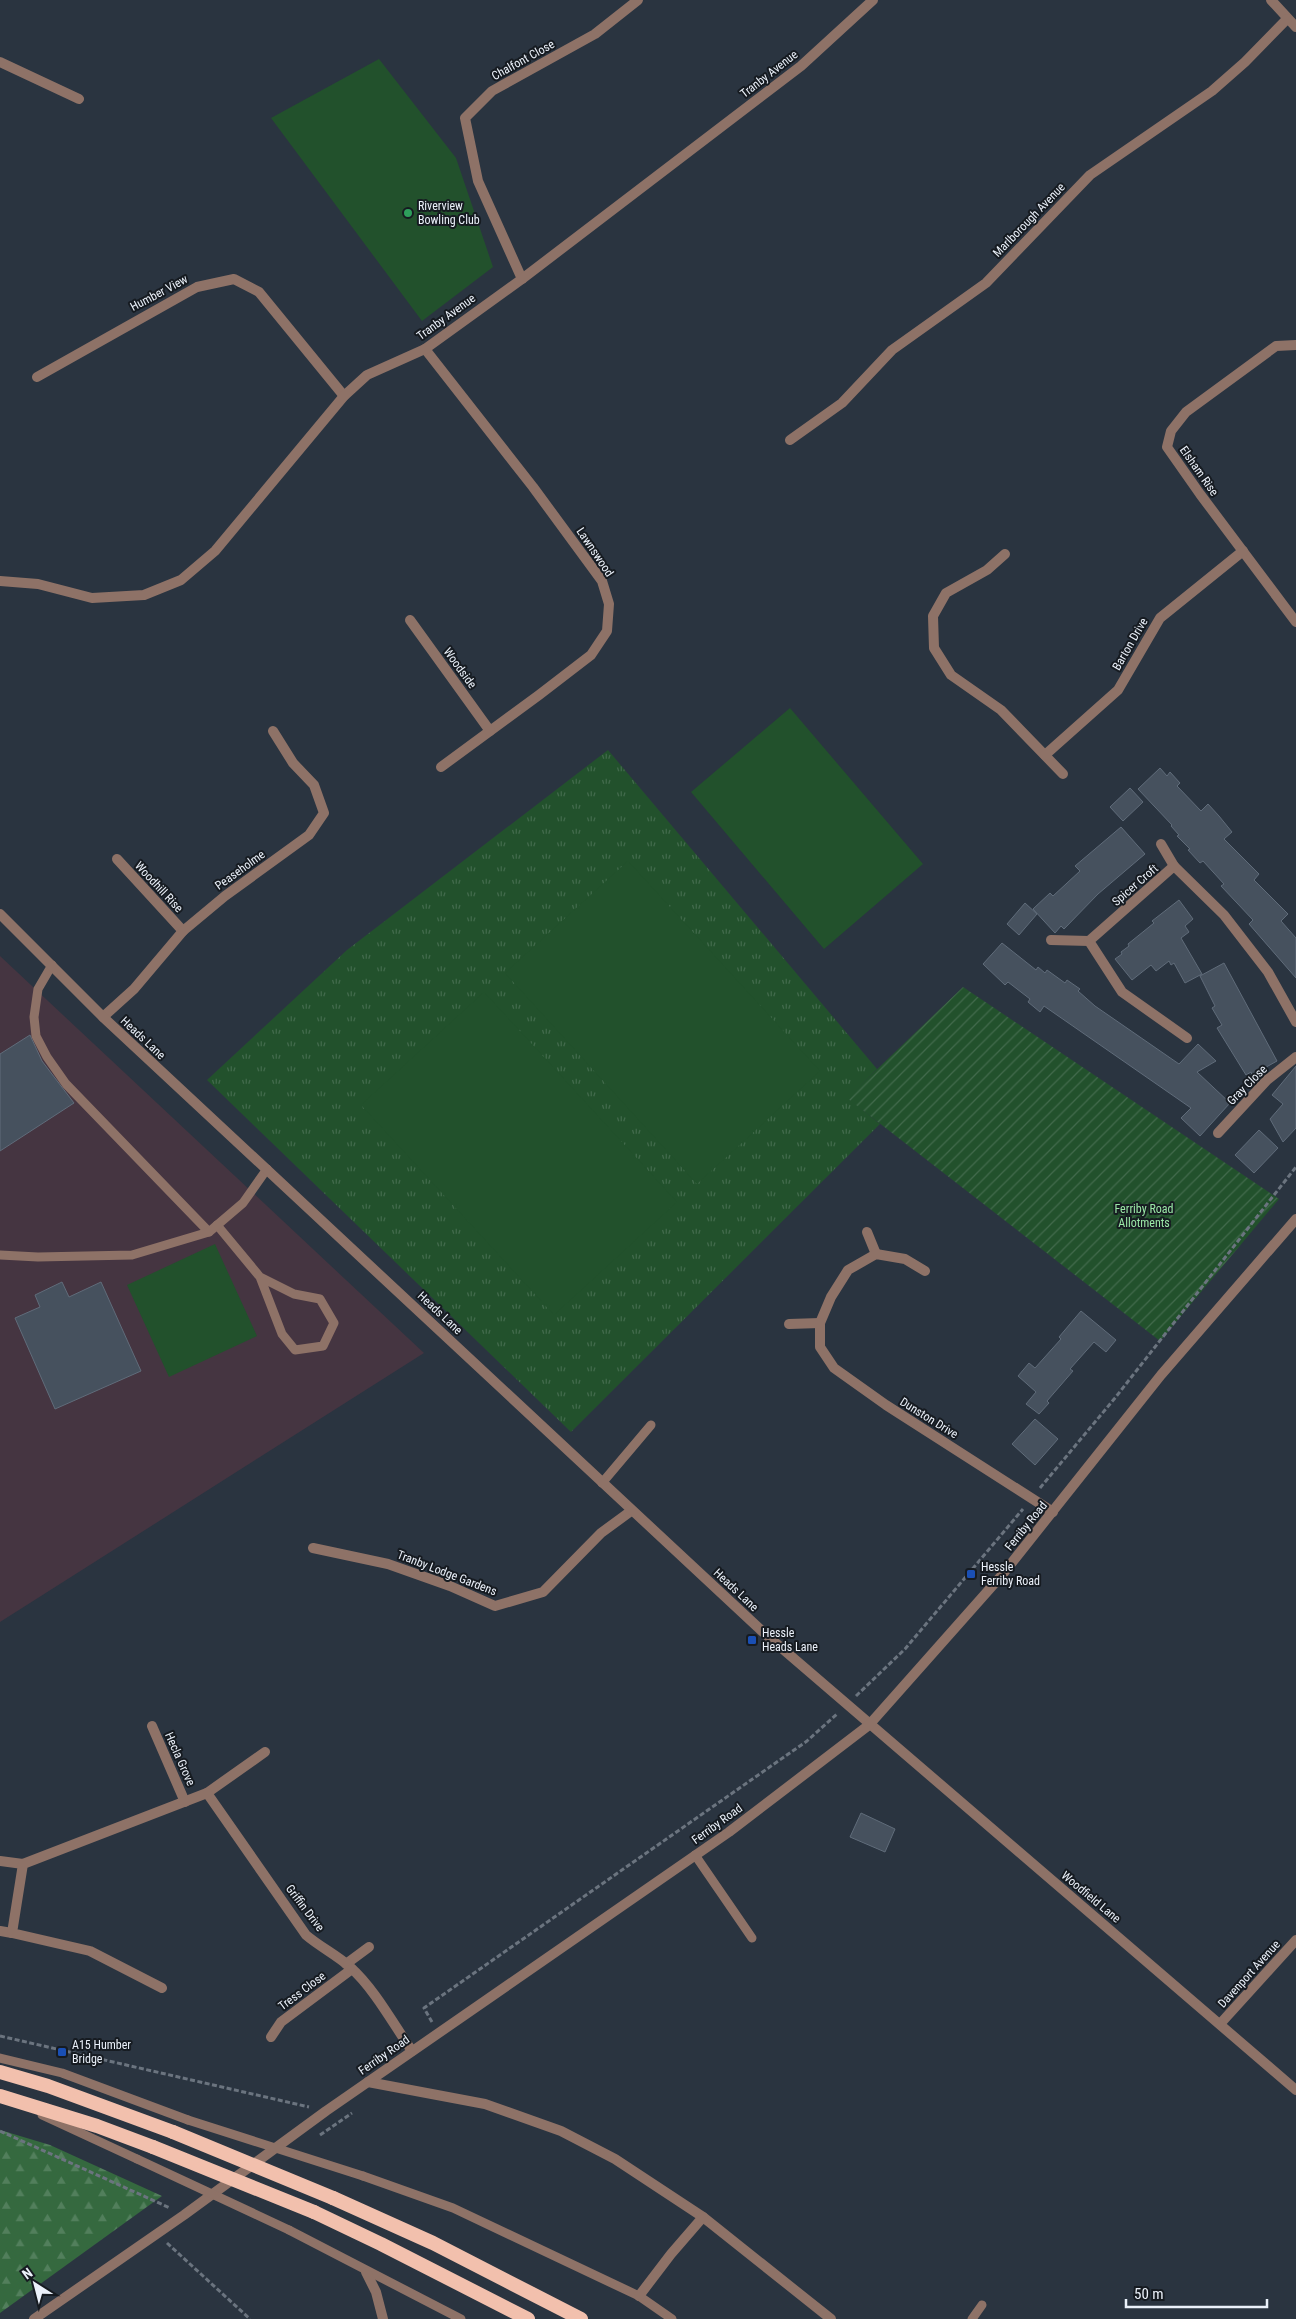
<svg xmlns="http://www.w3.org/2000/svg" width="1296" height="2319" font-family="'Roboto Condensed',sans-serif">
	<style>
		.education { fill: #453541 }
		.grass { fill: url(#grass-tufts) }
		.forest { fill: url(#forest-firs) }
		.garden { fill: url(#garden-furrows) }
		.pitch { fill: #22512c }
		.building { fill: #46515e; stroke: #606c7a }
		.lines { fill: none; stroke-linecap: round; stroke-linejoin: round }
		.path { stroke: #6b747f; stroke-width: 3; stroke-dasharray: 5 2.5; stroke-linecap: butt }
		.service { stroke: #8e7267; stroke-width: 9 }
		.minor { stroke: #8e7267; stroke-width: 10 }
		.tertiary { stroke: #8e7267; stroke-width: 10 }
		.trunk { stroke: #f2c0ad; stroke-width: 14 }
		.service-bridge { stroke: #8e7267; stroke-width: 9 }
		.trunk-bridge { stroke: #f2c0ad; stroke-width: 14 }
		.leisure-dot { fill: #2e9e5b; stroke: #161b21; stroke-width: 2 }
		.transit-dot { fill: #1a4fb4; stroke: #161b21; stroke-width: 2 }
		.labels { text-anchor: middle; dominant-baseline: central; stroke-width: 4; stroke-linejoin: round; paint-order: stroke }
		.street-label { font-size: 12px; fill: #ebf1fa; stroke: #161b21 }
		.poi-label { font-size: 12px; fill: #ebf1fa; stroke: #161b21; text-anchor: start }
		.park-label { font-size: 12px; fill: #9be8a7; stroke: #161b21 }
	</style>
	<defs>
		<pattern id="grass-tufts" width="24" height="20" patternUnits="userSpaceOnUse" patternTransform="scale(1.25)"><rect width="24" height="20" fill="#22512c"/><path d="M3 7l-1-3M5 7V3M7 7l1-3M15 17l-1-3M17 17v-4M19 17l1-3" fill="none" stroke="#426a4c"/></pattern>
		<pattern id="forest-firs" width="22" height="20" patternUnits="userSpaceOnUse" patternTransform="scale(1.25)"><rect width="22" height="20" fill="#35693f"/><path d="M5 1l3.5 6h-7zM16 11l3.5 6h-7z" fill="#527f5c"/></pattern>
		<pattern id="garden-furrows" width="10" height="10" patternUnits="userSpaceOnUse" patternTransform="scale(1.25)"><rect width="10" height="10" fill="#22512c"/><path d="M-1 1l2-2M0 10L10 0M9 11l2-2" fill="none" stroke="#426a4c"/></pattern>
	</defs>
	<rect width="100%" height="100%" fill="#2a3440"/>
	<path class="education" d="M0 956 424 1353 0 1622Z"/>
	<path class="grass" d="M608 750 877 1069 848 1098 880 1124 571 1432 207 1080 347 950Z"/>
	<path class="forest" d="M0 2130 50 2145 162 2196 0 2313Z"/>
	<path class="garden" d="M963 987 1279 1199 1160 1341 847 1098Z"/>
	<g class="pitch">
		<path d="M379 59 456 158 493 267 422 321 271 118Z"/>
		<path d="M790 708 923 864 824 949 691 792Z"/>
		<path d="M628 861 820 1071 697 1184 505 973Z"/>
		<path d="M484 992 677 1202 554 1315 361 1105Z"/>
		<path d="M215 1244 257 1336 169 1377 127 1285Z"/>
	</g>
	<g class="building">
		<path d="M1160 768 1167 776 1170 772 1180 783 1177 786 1201 811 1208 804 1219 816 1232 832 1224 839 1259 874 1254 880 1288 914 1281 921 1296 938V978L1249 924 1253 920 1221 886 1224 884 1203 861 1200 863 1188 850 1190 849 1177 836 1179 835 1171 826 1172 825 1138 789Z"/>
		<path d="M1130 788 1143 802 1123 821 1110 807Z"/>
		<path d="M1121 827 1145 854 1098 894 1064 929 1061 926 1055 933 1033 909 1050 893 1053 896 1080 871 1075 866Z"/>
		<path d="M1179 900 1193 919 1185 926 1189 932 1181 938 1202 974 1185 983 1174 963 1171 965 1169 961 1156 971 1151 965 1132 980 1115 959 1122 954 1121 952 1129 946 1128 944 1154 923 1152 921Z"/>
		<path d="M1025 903 1037 914 1019 935 1007 924Z"/>
		<path d="M1002 943 1036 970 1038 967 1045 973 1047 970 1065 983 1067 980 1080 989 1078 991 1095 1006 1179 1064 1198 1044 1216 1061 1197 1072 1230 1103 1200 1136 1181 1118 1191 1108 1044 1006 1040 1012 1028 1002 1030 999 1008 982 1005 985 983 964Z"/>
		<path d="M1224 963 1277 1061 1252 1075 1251 1072 1246 1075 1217 1028 1222 1025 1212 1008 1215 1006 1200 976Z"/>
		<path d="M30 1035 42 1061 74 1103 0 1151V1054Z"/>
		<path d="M1296 1066V1128L1283 1142 1270 1119 1283 1104 1272 1095Z"/>
		<path d="M1259 1130 1278 1148 1254 1173 1235 1155Z"/>
		<path d="M62 1282 69 1297 101 1282 141 1371 55 1409 15 1318 40 1307 35 1295Z"/>
		<path d="M1081 1311 1116 1340 1106 1352 1094 1342 1070 1369 1073 1371 1047 1401 1049 1403 1039 1414 1026 1404 1036 1392 1018 1376 1029 1363 1035 1368 1061 1339 1059 1337Z"/>
		<path d="M1035 1419 1058 1439 1035 1465 1012 1444Z"/>
		<path d="M861 1813 895 1829 885 1852 850 1837Z"/>
	</g>
	<g class="lines">
		<g class="path">
			<path d="M1040 1488 1115 1398 1296 1167"/>
			<path d="M856 1696 905 1649 1023 1509"/>
			<path d="M432 2022 424 2008 807 1741 837 1714"/>
			<path d="M0 2036 309 2107"/>
			<path d="M0 2131 170 2208"/>
			<path d="M320 2135 352 2113"/>
			<path d="M167 2243 250 2319"/>
		</g>
		<g class="service">
			<path d="M52 965 38 989 34 1017 36 1036 47 1057 66 1084 209 1232"/>
			<path d="M217 1225 260 1277 282 1334 295 1350 323 1346 334 1323 320 1299 294 1294 260 1277"/>
			<path d="M0 1255 38 1257 132 1255 209 1232 243 1203 267 1169"/>
			<path d="M602 1483 651 1425"/>
			<path d="M695 1855 752 1938"/>
			<path d="M0 2058 62 2073 188 2120"/>
			<path d="M42 2115 137 2159"/>
			<path d="M363 2176 453 2208 639 2296 672 2319"/>
			<path d="M289 2230 461 2319"/>
			<path d="M972 2319 982 2305"/>
		</g>
		<g class="minor">
			<path d="M1271 0 1296 27"/>
			<path d="M0 62 79 99"/>
			<path d="M522 279 478 181 465 118 492 91 595 34 638 0"/>
			<path d="M1296 345 1276 346 1186 412 1171 431 1167 447 1200 494 1296 622"/>
			<path d="M425 349 533 487 602 581 609 604 607 631 591 655 539 695 441 767"/>
			<path d="M37 377 197 287 234 279 259 292 344 396"/>
			<path d="M790 440 842 403 892 350 986 283 1090 175 1212 91 1245 62 1287 19"/>
			<path d="M1005 554 987 570 946 593 933 616 934 648 951 675 1001 710 1063 774"/>
			<path d="M0 581 38 584 92 598 144 595 181 580 215 551 344 396 367 375 425 349 522 279 801 66 873 0"/>
			<path d="M410 620 490 731"/>
			<path d="M1045 755 1118 690 1160 618 1243 551"/>
			<path d="M1161 844 1174 866"/>
			<path d="M117 859 183 931"/>
			<path d="M1051 940 1089 941"/>
			<path d="M103 1017 134 989 183 931 225 896 309 835 324 813 314 785 293 763 273 731"/>
			<path d="M1187 1038 1122 992 1089 941 1174 866 1224 915 1268 972 1296 1022"/>
			<path d="M1218 1133 1267 1080 1296 1057"/>
			<path d="M867 1232 876 1254"/>
			<path d="M925 1271 905 1259 876 1254 848 1270 831 1297 820 1323V1347L834 1368 886 1405 1053 1512"/>
			<path d="M789 1324 820 1323"/>
			<path d="M313 1548 388 1564 450 1586 495 1606 543 1592 601 1533 631 1511"/>
			<path d="M152 1726 185 1802"/>
			<path d="M207 1793 265 1752"/>
			<path d="M0 1861 23 1864"/>
			<path d="M0 1931 12 1933"/>
			<path d="M346 1964 369 1947"/>
			<path d="M162 1988 90 1951 12 1933 23 1864 207 1793 306 1935C320 1947 337 1955 350 1967 374 1988 394 2025 412 2051"/>
			<path d="M1220 2024 1296 1940"/>
			<path d="M271 2037 281 2022 352 1969"/>
			<path d="M368 2082 485 2104 561 2131 615 2159 703 2217 831 2319"/>
			<path d="M366 2272 376 2292 383 2319"/>
			<path d="M639 2296 671 2254 703 2217"/>
		</g>
		<g class="tertiary">
			<path d="M0 914 103 1017 763 1632 1296 2090"/>
			<path d="M34 2319 184 2215 326 2111 729 1832 869 1725 1002 1575 1161 1375 1296 1219"/>
		</g>
		<g class="trunk">
			<path d="M0 2072 48 2086 173 2132"/>
			<path d="M0 2096 97 2126 153 2147"/>
			<path d="M333 2198 433 2243 581 2319"/>
			<path d="M314 2212 381 2244 528 2319"/>
		</g>
		<g class="service-bridge">
			<path d="M188 2120 363 2176"/>
			<path d="M137 2159 289 2230"/>
		</g>
		<g class="trunk-bridge">
			<path d="M173 2132 333 2198"/>
			<path d="M153 2147 314 2212"/>
		</g>
	</g>
	<circle class="leisure-dot" cx="408" cy="213" r="5"/>
	<g class="transit-dot">
		<rect x="966" y="1569" width="10" height="10" rx="2.5"/>
		<rect x="747" y="1635" width="10" height="10" rx="2.5"/>
		<rect x="57" y="2047" width="10" height="10" rx="2.5"/>
	</g>
	<g class="labels">
		<g class="street-label">
			<text transform="translate(523 60) rotate(-29)">Chalfont Close</text>
			<text transform="translate(769 74) rotate(-38)">Tranby Avenue</text>
			<text transform="translate(1029 220) rotate(-46)">Marlborough Avenue</text>
			<text transform="translate(159 293) rotate(-28)">Humber View</text>
			<text transform="translate(446 317) rotate(-36)">Tranby Avenue</text>
			<text transform="translate(1199 471) rotate(55)">Elsham Rise</text>
			<text transform="translate(595 552) rotate(56)">Lawnswood</text>
			<text transform="translate(1130 644) rotate(-60)">Barton Drive</text>
			<text transform="translate(460 668) rotate(54)">Woodside</text>
			<text transform="translate(240 870) rotate(-36)">Peaseholme</text>
			<text transform="translate(1135 885) rotate(-41)">Spicer Croft</text>
			<text transform="translate(159 887) rotate(47)">Woodhill Rise</text>
			<text transform="translate(143 1038) rotate(43)">Heads Lane</text>
			<text transform="translate(1247 1085) rotate(-45)">Gray Close</text>
			<text transform="translate(440 1313) rotate(43)">Heads Lane</text>
			<text transform="translate(929 1418) rotate(32)">Dunston Drive</text>
			<text transform="translate(1026 1526) rotate(-51)">Ferriby Road</text>
			<text transform="translate(447 1573) rotate(21)">Tranby Lodge Gardens</text>
			<text transform="translate(736 1590) rotate(43)">Heads Lane</text>
			<text transform="translate(180 1759) rotate(66)">Hecla Grove</text>
			<text transform="translate(717 1824) rotate(-36)">Ferriby Road</text>
			<text transform="translate(1091 1897) rotate(40)">Woodfield Lane</text>
			<text transform="translate(305 1908) rotate(53)">Griffin Drive</text>
			<text transform="translate(1249 1974) rotate(-48)">Davenport Avenue</text>
			<text transform="translate(302 1991) rotate(-37)">Tress Close</text>
			<text transform="translate(384 2055) rotate(-35)">Ferriby Road</text>
		</g>
		<g class="poi-label">
			<text x="418" y="206">Riverview<tspan x="418" dy="14">Bowling Club</tspan></text>
			<text x="981" y="1567">Hessle<tspan x="981" dy="14">Ferriby Road</tspan></text>
			<text x="762" y="1633">Hessle<tspan x="762" dy="14">Heads Lane</tspan></text>
			<text x="72" y="2045">A15 Humber<tspan x="72" dy="14">Bridge</tspan></text>
		</g>
		<g class="park-label">
			<text x="1144" y="1209">Ferriby Road<tspan x="1144" dy="14">Allotments</tspan></text>
		</g>
	</g>
	<g transform="translate(35 2284) rotate(324)" stroke="#161b21" stroke-width="4" paint-order="stroke">
	<path d="M0-4L9 19L0 12L-9 19Z" fill="#ebf1fa"/>
	<text y="-8" font-size="14" font-weight="bold" text-anchor="middle" fill="#ebf1fa">N</text>
	</g>
	<path d="M1126 2299v8h141v-8" fill="none" stroke="#ebf1fa" stroke-width="2.5"/>
	<text x="1134" y="2299" font-size="15" fill="#ebf1fa" stroke="#161b21" stroke-width="4" paint-order="stroke">50 m</text>
</svg>
